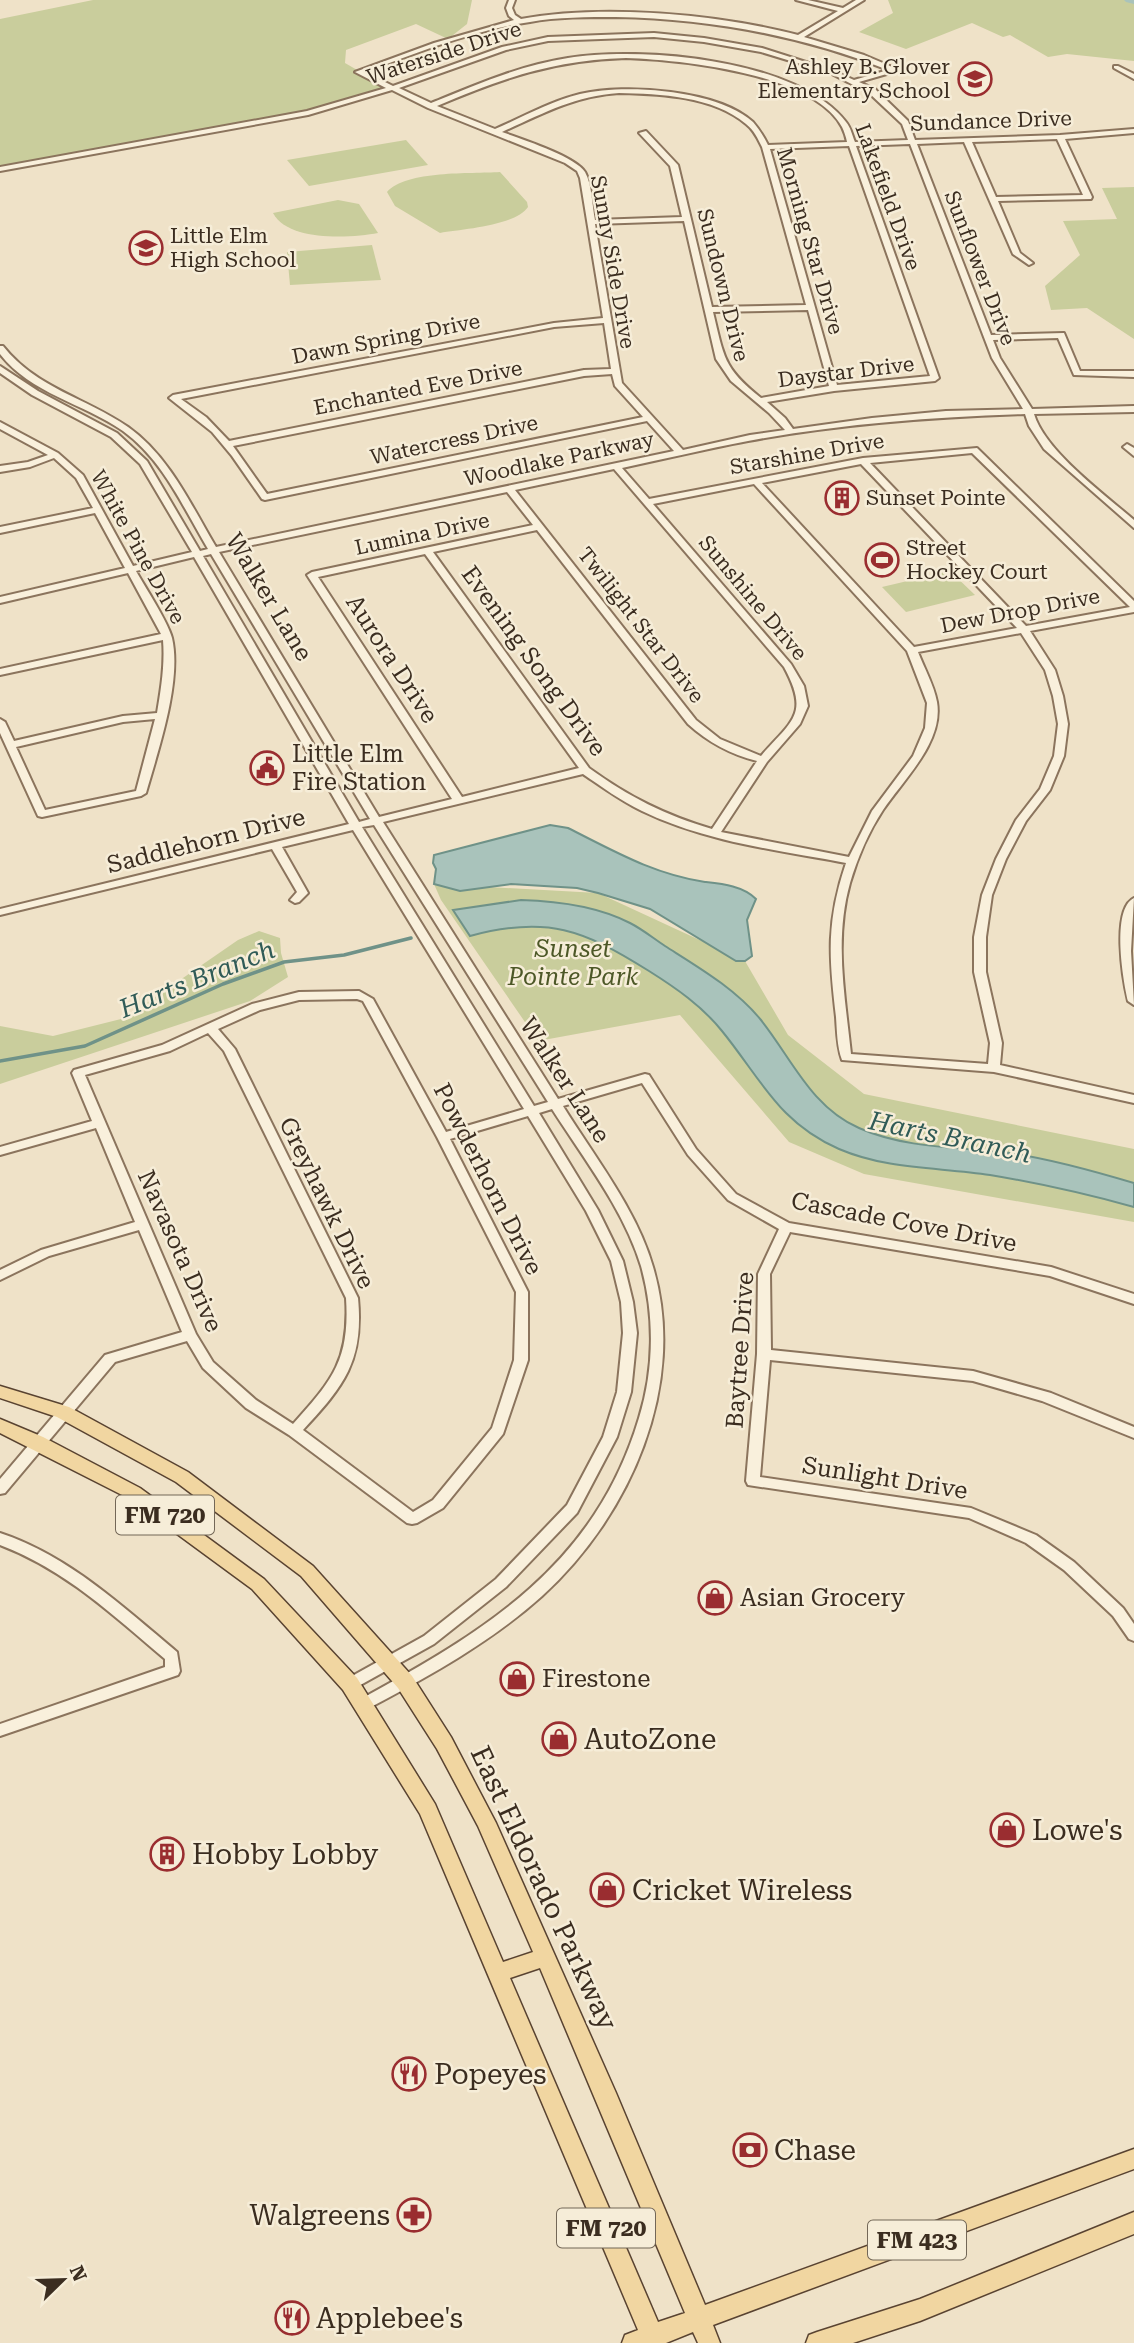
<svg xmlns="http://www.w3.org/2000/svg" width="1134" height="2343" font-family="'Roboto Serif',serif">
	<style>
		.green { fill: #c9cd9c }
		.water { fill: #a9c3bb; stroke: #6f9288; stroke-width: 2 }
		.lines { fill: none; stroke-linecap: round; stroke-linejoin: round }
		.stream { stroke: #6f9288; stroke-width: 3.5 }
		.river { fill: #a9c3bb; fill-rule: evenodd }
		.minor-casing { stroke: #8b745d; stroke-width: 4 }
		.major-casing { stroke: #594331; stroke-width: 3 }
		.minor { fill: #f9f0dc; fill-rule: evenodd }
		.major { fill: #f1d6a1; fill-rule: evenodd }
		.labels { text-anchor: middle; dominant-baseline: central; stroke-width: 5; stroke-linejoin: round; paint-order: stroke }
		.far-street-label { font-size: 21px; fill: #3b2d20; stroke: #f6edd8 }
		.far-poi-label { font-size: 21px; fill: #3b2d20; stroke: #f6edd8; text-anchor: start }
		.shield { fill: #f6edd8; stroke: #736757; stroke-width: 2 }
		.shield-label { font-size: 23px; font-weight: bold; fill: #3b2d20 }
		.street-label { font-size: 24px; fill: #3b2d20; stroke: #f6edd8 }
		.poi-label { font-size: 24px; fill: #3b2d20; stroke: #f6edd8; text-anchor: start }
		.park-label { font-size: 24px; font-style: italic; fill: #4d5827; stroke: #f6edd8 }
		.water-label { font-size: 26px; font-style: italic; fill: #305b57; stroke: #f6edd8 }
		.near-poi-label { font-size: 28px; fill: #3b2d20; stroke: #f6edd8; text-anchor: start }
		.near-street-label { font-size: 28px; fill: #3b2d20; stroke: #f6edd8 }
	</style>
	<rect width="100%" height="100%" fill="#efe2c8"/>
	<g class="green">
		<path d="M93 0H472L467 24 448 39 416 24 346 50 345 63 390 89 296 116 0 168V19Z"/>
		<path d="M888 0H1134V61L1067 54 1048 57 1010 35 1003 37 972 23 906 49 859 32 893 13Z"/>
		<path d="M406 140 428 165 309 186 287 160Z"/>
		<path d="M500 172 527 202 528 207C515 226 463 229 440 233L395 206 387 192C406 170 471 174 500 172Z"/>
		<path d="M1134 187V339L1087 308 1051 310 1045 286 1080 255 1063 221 1117 219 1102 188Z"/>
		<path d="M338 200 359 204 378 233C351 238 288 242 273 213Z"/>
		<path d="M372 245 381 280 290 285 287 252Z"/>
		<path d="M950 571 975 595 906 612 882 587Z"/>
		<path d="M434 884 598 893 745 961 788 1035 864 1094 1134 1149V1222L864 1174 789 1142 680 1015 538 1041 441 900Z"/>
		<path d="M259 931 280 938 281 953 288 977 250 1001 0 1084V1026L53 1036 125 1018 238 940Z"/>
	</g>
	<g class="water">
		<path d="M550 825 568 828C614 851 653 874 705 882 723 884 743 886 756 899L747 920 752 956 745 961H736L650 909 598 893 577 888 511 884 460 891 434 884 436 869 433 863 434 855Z"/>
		<path d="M521 900C557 901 597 906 630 923 642 929 653 938 665 946 698 967 736 989 761 1020 792 1059 811 1107 859 1128 906 1149 961 1147 1010 1153 1052 1159 1094 1171 1134 1183V1207C1087 1194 1038 1183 990 1175 939 1167 888 1170 839 1149 779 1123 761 1079 722 1031 702 1006 676 988 649 971 584 930 547 915 470 936L453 910Z"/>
	</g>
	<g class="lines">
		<path class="stream" d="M0 1061 85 1046 223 984 284 962 344 955 411 938"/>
		<path class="river" d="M1124 0H1134V4L1126 2Z"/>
		<defs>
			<g id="minor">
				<path d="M509 0H515L512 8 515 15 521 19C603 4 717 14 798 35L838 11 796 0H808L843 8 856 0H864L804 37 864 55 897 69V71L859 82 875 89 908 121 915 140 1060 135 1134 129V133L1065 139 1092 197 1091 199 998 201 1020 253 1033 263 1029 265 1013 254 964 142 917 144 991 335 1064 333 1080 371H1134V377L1074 375 1058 338 993 340 1000 358 1032 409 1134 406V412L1034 414C1045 451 1104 494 1134 520V528L1044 449 1029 426 1025 414C932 417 839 424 748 441 706 449 664 459 622 468L649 499 863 458 977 448 1134 601V612L1030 631 1055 670 1063 696 1068 724 1064 756 1050 790 1026 821 1006 859 992 895 986 937V972L1002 1043 1000 1065 1134 1095V1103L994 1072 842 1060C837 1047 837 1031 836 1017 829 957 826 922 846 863 777 850 706 842 642 811 621 801 602 787 583 774L383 822 558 1099 645 1074 649 1075 696 1149 736 1194 789 1223 1051 1267 1134 1294V1304L1050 1276 790 1232 770 1274 771 1350 973 1371 1051 1393 1134 1427V1438L1042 1401 973 1381 770 1360 760 1477 971 1508 1036 1535 1074 1562 1123 1608 1134 1624V1641L1129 1639 1113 1616 1064 1570 1026 1543 969 1518 748 1485 746 1481 757 1354 758 1274 779 1229 728 1200 688 1155 642 1083 563 1106C594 1156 637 1210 653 1267 688 1385 630 1516 542 1596 491 1642 429 1676 369 1708L364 1710 359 1708 357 1704 359 1700C486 1631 595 1565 639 1418 654 1370 655 1316 641 1266 624 1210 584 1159 552 1109L539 1113 598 1210 623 1261 633 1302 637 1333 631 1392 617 1437 577 1513 506 1587 434 1644 355 1688 350 1690 345 1688 343 1684 345 1680 424 1636 496 1579 567 1505 603 1437 617 1392 623 1333 621 1302 611 1261 586 1211 528 1116 450 1139 528 1292V1360L503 1434 443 1508 417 1523 412 1524 407 1523 289 1435 246 1408 203 1368 187 1341 115 1362 5 1493 0 1494V1479L105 1355 182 1332 139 1230 49 1256 0 1280V1270L41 1250 135 1222 96 1128 0 1155V1147L92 1121 72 1073 74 1070 162 1045 252 1004 299 992 359 991 373 999 446 1132 524 1109 353 830 282 847 308 893 299 902 295 903 290 900 297 892 272 849 0 915V909L349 824 194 557 136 571C145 587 168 622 172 638 182 681 158 751 146 793L141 796 42 817 38 816 0 733V719L5 722 14 741 123 716 157 713C161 689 165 665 163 640L0 675V669L161 634 128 573 0 603V597L125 568 95 513 0 533V527L93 508 76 478 54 458 30 467 0 472V466L28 462 48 455 0 429V422L58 453 83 475 133 566 192 552 140 464 111 437 32 395 0 373V366L38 391 117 433 147 461 200 551 208 549C183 507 163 460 123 431 83 403 31 394 0 354V346H3C37 389 85 397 128 427 169 456 191 505 216 547L674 451 647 421 265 500 262 499 232 456 212 432 169 398 173 395 554 323 603 318 580 178 577 171 565 163 428 108 392 90 308 115 0 171V167L307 111 386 88 355 72 434 43 514 20 509 16 506 8ZM616 17C711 19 800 35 888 70L854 80 834 71 762 48 704 38 654 33 548 37 502 47 393 86 365 72C419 52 473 30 530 22 558 17 587 17 616 17ZM654 37 704 42 761 52 830 73 869 93 902 124 908 140 855 142C852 135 851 128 846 122 798 59 641 46 568 58 521 65 475 85 431 103L399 88 506 50 548 41ZM626 58C681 60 813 73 842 127 844 131 846 137 847 142L768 145C764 137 759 129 753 122 719 90 625 83 580 94 551 101 523 117 495 129L437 106C503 78 554 60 626 58ZM619 93C660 94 713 96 746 124 754 130 758 139 762 147L806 305 712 307 678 165 646 131 639 133 670 166 682 217 595 220C592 205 592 184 585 172 575 156 521 139 502 132 542 114 574 96 619 93ZM1057 139 1083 195 996 197 972 142ZM910 144 992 358 1023 409 946 411 872 418 793 429 785 418 767 402 834 391 935 381 939 378 856 146ZM849 146 930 376 837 385 770 149ZM684 221 716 359 731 381 769 413 785 430 750 435 683 450 622 383 595 224ZM808 310 829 386 761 398C723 368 724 357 713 312ZM604 323 611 369 584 370 229 441 206 417 181 399 554 327ZM612 374 615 386 643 417 267 494 233 446 584 376ZM972 453 1130 607 1026 626 870 463ZM861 464 1017 628 914 647 762 483ZM614 469 784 667C810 715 792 720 761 756L720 739 696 720 515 490ZM754 484 907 651 927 703 925 728 913 756 872 811 849 857 721 832 767 762 800 724 808 706 804 686 791 664 653 504ZM507 492 533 525 312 572 307 575 452 799 379 817 219 552ZM537 530 688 724C709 743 730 754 757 761L712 829C665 815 629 797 589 768L433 552ZM211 554 370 819 359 822 203 556ZM425 554 579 768 462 797 318 577ZM1021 633 1045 670 1053 696 1058 724 1054 756 1040 789 1016 820 996 859 982 895 974 937V972L990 1043 988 1064 851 1054C845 996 834 940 850 883 857 859 869 831 883 810 903 780 944 742 937 702 934 685 924 668 918 652ZM155 719 136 791 45 810 16 747 123 722ZM374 825 548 1102 534 1106 362 827ZM357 999 363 1001 437 1137 516 1292 514 1360 492 1428 433 1500 413 1512 303 1430C344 1386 364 1361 358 1298L235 1049 218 1029 260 1010 299 1000ZM208 1033 224 1051 346 1298C350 1359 333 1380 293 1424L256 1400 213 1362 196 1334 85 1075 170 1051Z"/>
				<path d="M1114 66H1118L1134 74V79L1114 68Z"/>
				<path d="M1127 444 1134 448V456L1123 447Z"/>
				<path d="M1134 898 1131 951 1134 1005 1128 1001C1123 980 1111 909 1134 898Z"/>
				<path d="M0 1533C69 1556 122 1606 177 1652L180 1671 178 1675 0 1736V1724L165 1667V1659C113 1615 64 1569 0 1545Z"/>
			</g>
			<g id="major">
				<path d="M0 1386 69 1407 188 1472 313 1566 412 1676 451 1737 496 1823 616 2093 705 2305 1134 2149V2169L713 2325 720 2343H698L693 2332 666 2343H622L625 2335 638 2330 420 1814 343 1690 252 1589 128 1498 0 1433V1419L43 1437 140 1488 264 1579 357 1678 435 1804 503 1962 533 1952 478 1826 437 1749 398 1688 301 1576 176 1482 57 1417 0 1398ZM540 1968 685 2313 658 2322 510 1978Z"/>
				<path d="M1134 2212V2234L920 2321 853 2343H806L809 2335 817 2332 920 2299Z"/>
			</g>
		</defs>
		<use href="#minor" class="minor-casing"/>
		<use href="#major" class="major-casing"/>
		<use href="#minor" class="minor"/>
		<use href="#major" class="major"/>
	</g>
	<defs>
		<symbol id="school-ring" viewBox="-11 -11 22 22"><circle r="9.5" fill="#f6edd8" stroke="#9a2d30" stroke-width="1.5"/><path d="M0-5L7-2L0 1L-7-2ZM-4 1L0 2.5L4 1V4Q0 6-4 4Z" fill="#9a2d30"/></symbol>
		<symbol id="building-ring" viewBox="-11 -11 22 22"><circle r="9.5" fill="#f6edd8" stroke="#9a2d30" stroke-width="1.5"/><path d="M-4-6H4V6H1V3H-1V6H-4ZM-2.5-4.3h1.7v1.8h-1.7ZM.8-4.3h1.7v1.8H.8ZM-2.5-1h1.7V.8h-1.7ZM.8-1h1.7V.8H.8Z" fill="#9a2d30"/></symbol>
		<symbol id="stadium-ring" viewBox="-11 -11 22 22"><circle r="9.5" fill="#f6edd8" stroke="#9a2d30" stroke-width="1.5"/><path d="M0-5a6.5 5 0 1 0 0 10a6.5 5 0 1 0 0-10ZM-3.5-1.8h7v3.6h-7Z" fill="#9a2d30"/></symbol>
		<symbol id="civic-ring" viewBox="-11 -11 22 22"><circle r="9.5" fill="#f6edd8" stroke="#9a2d30" stroke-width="1.5"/><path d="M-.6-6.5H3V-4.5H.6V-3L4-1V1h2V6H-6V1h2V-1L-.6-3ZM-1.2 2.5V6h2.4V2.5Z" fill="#9a2d30"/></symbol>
		<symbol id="shop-ring" viewBox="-11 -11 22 22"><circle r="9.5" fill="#f6edd8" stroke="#9a2d30" stroke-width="1.5"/><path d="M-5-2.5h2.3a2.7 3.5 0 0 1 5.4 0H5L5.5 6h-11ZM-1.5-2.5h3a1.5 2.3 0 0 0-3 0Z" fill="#9a2d30"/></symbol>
		<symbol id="restaurant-ring" viewBox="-11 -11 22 22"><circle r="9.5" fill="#f6edd8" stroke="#9a2d30" stroke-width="1.5"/><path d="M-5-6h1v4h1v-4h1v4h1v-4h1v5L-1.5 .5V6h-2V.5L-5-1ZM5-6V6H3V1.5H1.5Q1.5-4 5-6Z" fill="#9a2d30"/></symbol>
		<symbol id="bank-ring" viewBox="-11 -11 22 22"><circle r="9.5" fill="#f6edd8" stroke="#9a2d30" stroke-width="1.5"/><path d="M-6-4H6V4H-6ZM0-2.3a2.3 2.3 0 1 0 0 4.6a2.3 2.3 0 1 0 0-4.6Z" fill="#9a2d30"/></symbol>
		<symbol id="pharmacy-ring" viewBox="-11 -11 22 22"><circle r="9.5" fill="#f6edd8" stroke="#9a2d30" stroke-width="1.5"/><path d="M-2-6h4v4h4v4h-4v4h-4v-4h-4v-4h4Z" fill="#9a2d30"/></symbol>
	</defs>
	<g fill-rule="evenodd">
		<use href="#school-ring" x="956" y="60" width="38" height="38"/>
		<use href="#school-ring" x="127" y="229" width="38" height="38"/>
		<use href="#building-ring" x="823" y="479" width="38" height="38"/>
		<use href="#stadium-ring" x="863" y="541" width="38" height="38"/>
		<use href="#civic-ring" x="248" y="749" width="38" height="38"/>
		<use href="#shop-ring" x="696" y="1579" width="38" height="38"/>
		<use href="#shop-ring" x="498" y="1660" width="38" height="38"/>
		<use href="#shop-ring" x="540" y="1720" width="38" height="38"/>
		<use href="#shop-ring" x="988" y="1811" width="38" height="38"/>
		<use href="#building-ring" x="148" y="1835" width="38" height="38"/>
		<use href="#shop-ring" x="588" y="1871" width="38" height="38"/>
		<use href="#restaurant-ring" x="390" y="2055" width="38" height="38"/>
		<use href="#bank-ring" x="731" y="2131" width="38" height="38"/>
		<use href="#pharmacy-ring" x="395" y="2196" width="38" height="38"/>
		<use href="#restaurant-ring" x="273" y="2299" width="38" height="38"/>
	</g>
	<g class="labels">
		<g class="far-street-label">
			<text transform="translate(444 53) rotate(-18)">Waterside Drive</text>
			<text transform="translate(991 121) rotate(-2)">Sundance Drive</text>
			<text transform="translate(888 197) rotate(70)">Lakefield Drive</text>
			<text transform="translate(810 241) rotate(74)">Morning Star Drive</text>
			<text transform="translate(613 262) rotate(80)">Sunny Side Drive</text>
			<text transform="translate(980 268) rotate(69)">Sunflower Drive</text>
			<text transform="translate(723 285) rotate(76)">Sundown Drive</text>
			<text transform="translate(386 339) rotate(-11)">Dawn Spring Drive</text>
			<text transform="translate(846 372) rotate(-7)">Daystar Drive</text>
			<text transform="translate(418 388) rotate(-11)">Enchanted Eve Drive</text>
			<text transform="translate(454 440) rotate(-12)">Watercress Drive</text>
			<text transform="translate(807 454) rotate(-10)">Starshine Drive</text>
			<text transform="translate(559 459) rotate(-12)">Woodlake Parkway</text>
			<text transform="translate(422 534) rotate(-12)">Lumina Drive</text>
			<text transform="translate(138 547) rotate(61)">White Pine Drive</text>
			<text transform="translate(753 598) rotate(50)">Sunshine Drive</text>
			<text transform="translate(1020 611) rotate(-11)">Dew Drop Drive</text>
			<text transform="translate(641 625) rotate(52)">Twilight Star Drive</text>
		</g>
		<g class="far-poi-label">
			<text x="950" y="67" text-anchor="end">Ashley B. Glover<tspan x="950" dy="24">Elementary School</tspan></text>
			<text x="170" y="236">Little Elm<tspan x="170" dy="24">High School</tspan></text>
			<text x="866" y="498">Sunset Pointe</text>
			<text x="906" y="548">Street<tspan x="906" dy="24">Hockey Court</tspan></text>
		</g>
		<g class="shield">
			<rect x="116" y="1495.5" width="98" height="39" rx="5"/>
			<rect x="557" y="2208.5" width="98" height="39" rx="5"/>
			<rect x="868" y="2220.5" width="98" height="39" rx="5"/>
		</g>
		<g class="shield-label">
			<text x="165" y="1515">FM 720</text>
			<text x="606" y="2228">FM 720</text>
			<text x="917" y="2240">FM 423</text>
		</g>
		<g class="street-label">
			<text transform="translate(269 597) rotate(59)">Walker Lane</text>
			<text transform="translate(392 659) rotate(57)">Aurora Drive</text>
			<text transform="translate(534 661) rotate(54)">Evening Song Drive</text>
			<text transform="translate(206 841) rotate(-14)">Saddlehorn Drive</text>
			<text transform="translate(565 1080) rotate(57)">Walker Lane</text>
			<text transform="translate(488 1179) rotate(63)">Powderhorn Drive</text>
			<text transform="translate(327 1203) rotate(64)">Greyhawk Drive</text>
			<text transform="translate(904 1222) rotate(11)">Cascade Cove Drive</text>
			<text transform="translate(180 1251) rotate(66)">Navasota Drive</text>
			<text transform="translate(740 1350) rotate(-86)">Baytree Drive</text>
			<text transform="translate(885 1478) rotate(9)">Sunlight Drive</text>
		</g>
		<g class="poi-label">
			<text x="292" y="754">Little Elm<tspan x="292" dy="28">Fire Station</tspan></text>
			<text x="740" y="1598">Asian Grocery</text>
			<text x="542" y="1679">Firestone</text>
		</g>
		<g class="park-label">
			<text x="573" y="949">Sunset<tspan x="573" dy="28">Pointe Park</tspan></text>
		</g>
		<g class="water-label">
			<text transform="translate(197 979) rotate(-22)">Harts Branch</text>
			<text transform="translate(950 1137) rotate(12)">Harts Branch</text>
		</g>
		<g class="near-poi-label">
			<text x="584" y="1739">AutoZone</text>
			<text x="1032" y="1830">Lowe's</text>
			<text x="192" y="1854">Hobby Lobby</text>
			<text x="632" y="1890">Cricket Wireless</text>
			<text x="434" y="2074">Popeyes</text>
			<text x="774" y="2150">Chase</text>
			<text x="390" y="2215" text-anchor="end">Walgreens</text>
			<text x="316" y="2318">Applebee's</text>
		</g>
		<g class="near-street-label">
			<text transform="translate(544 1888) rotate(65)">East Eldorado Parkway</text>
		</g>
	</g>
	<g transform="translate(63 2280) rotate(67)" stroke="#f6edd8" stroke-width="5" paint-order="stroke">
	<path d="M0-5L12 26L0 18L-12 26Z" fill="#3b2d20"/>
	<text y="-10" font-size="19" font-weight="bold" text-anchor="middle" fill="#3b2d20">N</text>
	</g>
</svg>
